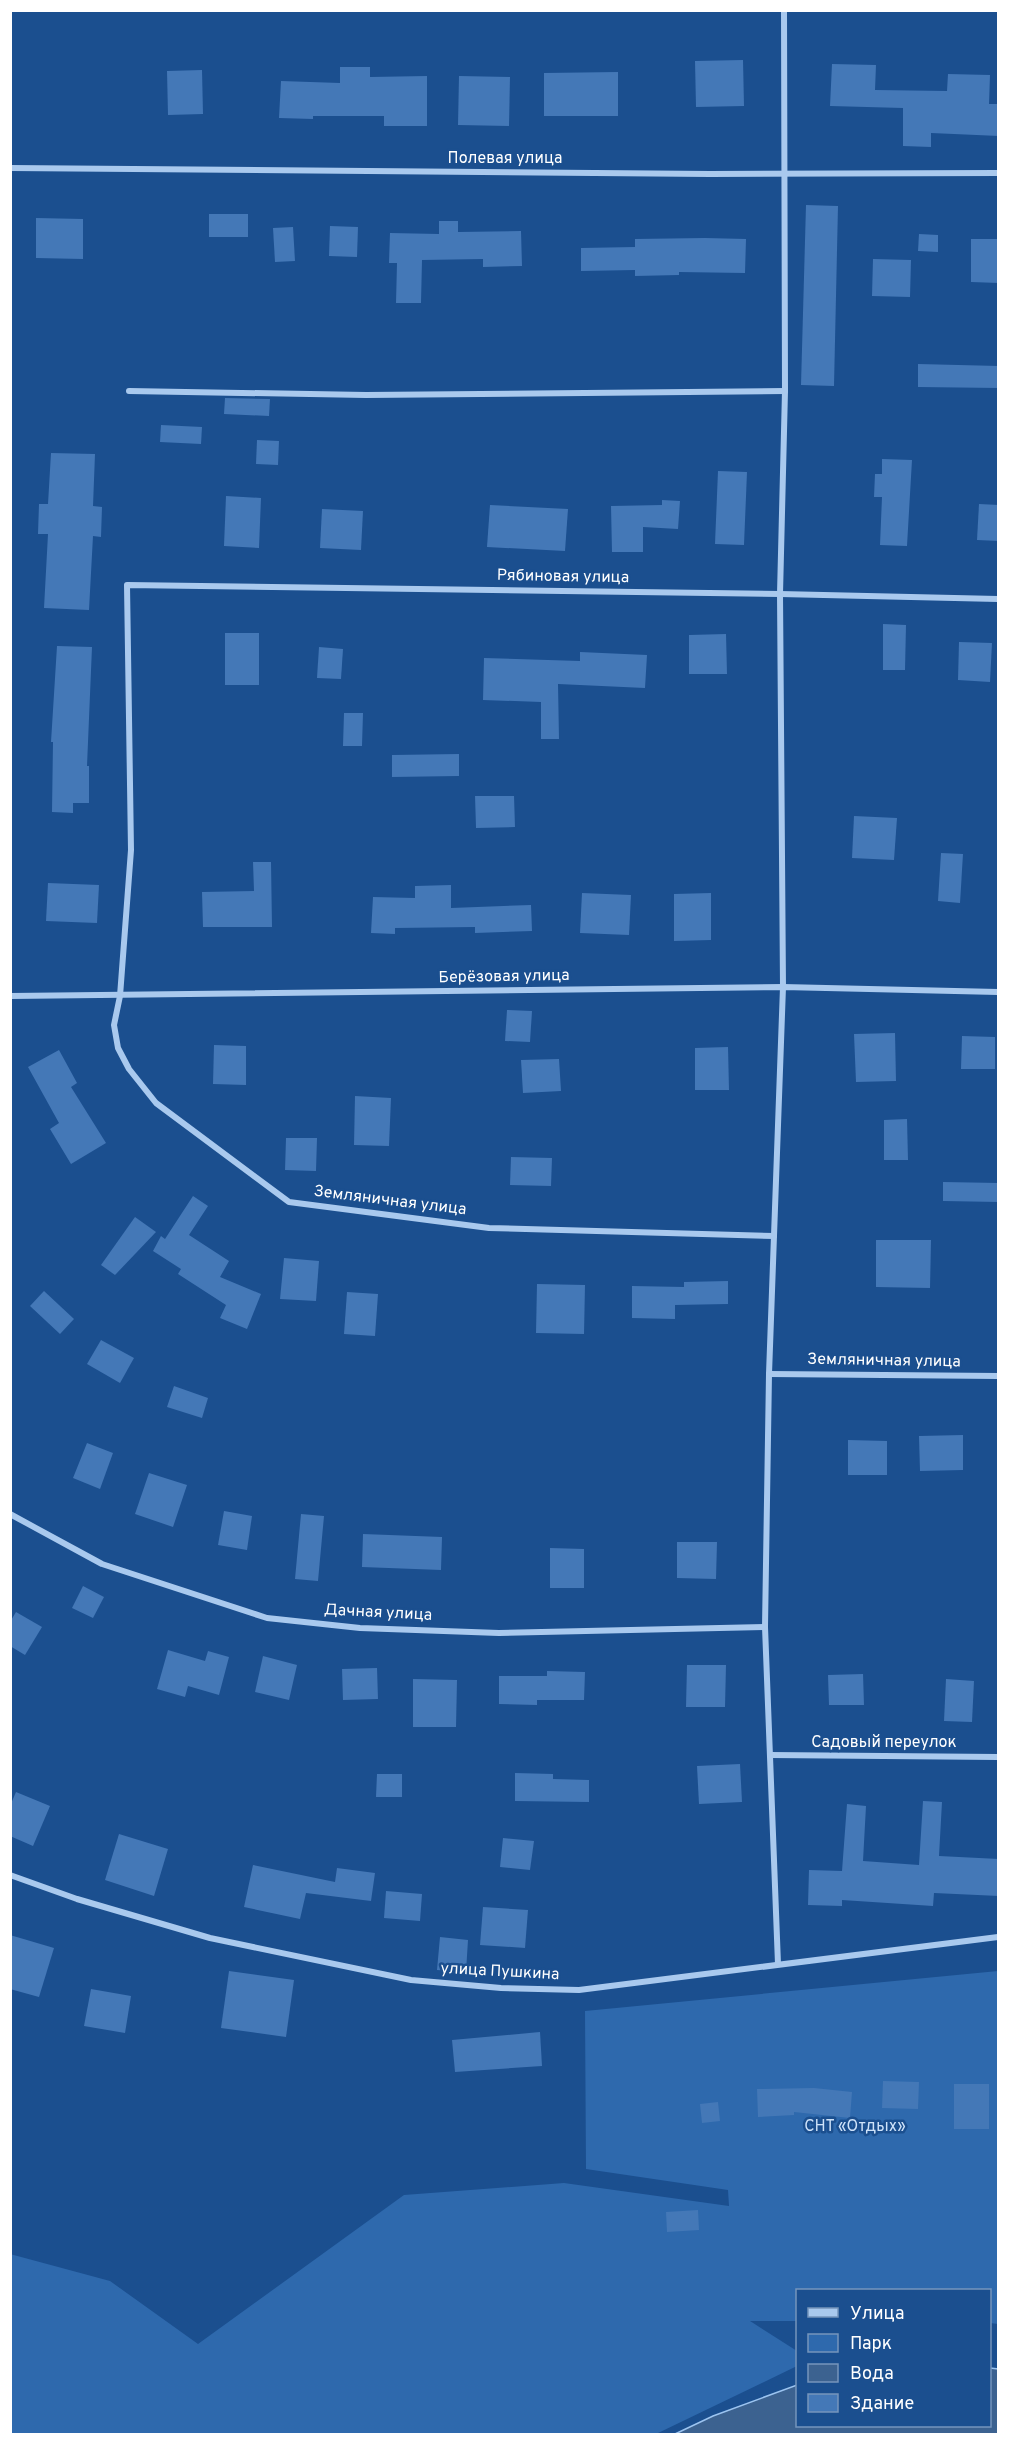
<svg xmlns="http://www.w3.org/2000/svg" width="1009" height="2445" font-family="Overpass,sans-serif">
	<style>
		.green { fill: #2e69ad }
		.water { fill: #3c6290; stroke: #9cc4f0; stroke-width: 1.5 }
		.building { fill: #4478b7 }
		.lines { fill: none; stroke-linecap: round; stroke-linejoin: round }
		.minor { stroke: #a9c9ee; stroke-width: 6 }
		.labels { text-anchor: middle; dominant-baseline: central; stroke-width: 5; stroke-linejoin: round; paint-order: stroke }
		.street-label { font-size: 16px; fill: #fff; stroke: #1b4f8f }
		.park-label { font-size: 16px; fill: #cfe3fa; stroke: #1b4f8f }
	</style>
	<rect width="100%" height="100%" fill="#1b4f8f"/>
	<path class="green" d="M998 1971V2324L990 2323V2290H798L797 2321H750L797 2351V2366L656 2434H11L10 2254 110 2281 198 2344 404 2195 564 2183 729 2206 728 2190 586 2169 585 2011Z"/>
	<path class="water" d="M990 2368 998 2369V2434H675L713 2416 797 2385 798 2426H990Z"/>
	<g class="building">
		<path d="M743 60 744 106 696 107 695 61Z"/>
		<path d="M832 64 876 65 875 90 947 91 948 74 990 75 989 104H999V136L931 133V147L903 146V108L830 106Z"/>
		<path d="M340 67H370V77L427 76V126H384V116H313V119L279 118 281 81 340 83Z"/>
		<path d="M202 70 203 114 168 115 167 71Z"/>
		<path d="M618 72V116H544V73Z"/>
		<path d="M459 76 510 77 509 126 458 125Z"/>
		<path d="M806 205 838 206 834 386 801 385Z"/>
		<rect x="209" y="214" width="39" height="23"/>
		<path d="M36 218 83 219V259L36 258Z"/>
		<path d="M439 221H458V232L521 231 522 266 483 267V259L422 260 421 303H396L397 263H389L390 233 439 234Z"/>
		<path d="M330 226 358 227 357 257 329 256Z"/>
		<path d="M293 227 295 261 275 262 273 228Z"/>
		<path d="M919 234 938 235V252L918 251Z"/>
		<path d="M705 238 746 239 745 273 679 272V275L635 276V270L581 271V248L635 247V239Z"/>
		<path d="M971 239H999V283L971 282Z"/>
		<path d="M873 259 911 260 910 297 872 296Z"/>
		<path d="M918 364 999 366V388L918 387Z"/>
		<path d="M225 398 270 399 269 416 224 414Z"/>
		<path d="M161 425 202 427 201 444 160 442Z"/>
		<path d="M257 440 279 441 278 465 256 464Z"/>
		<path d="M51 453 95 454 93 506 102 507 101 537 93 536 89 610 44 608 48 534H38L39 504H48Z"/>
		<path d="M882 459 912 460 907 546 880 545 882 497H874L875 474H882Z"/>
		<path d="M718 471 747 472 744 545 715 544Z"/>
		<path d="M226 496 261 498 259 548 224 546Z"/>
		<path d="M662 500 680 501 678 529 643 527V552H612L611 506 662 505Z"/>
		<path d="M979 504 999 505V541L977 540Z"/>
		<path d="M490 505 568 509 565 551 487 547Z"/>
		<path d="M322 509 363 511 361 550 320 548Z"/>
		<path d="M883 624 906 625 905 670H883Z"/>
		<rect x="225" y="633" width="34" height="52"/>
		<path d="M726 634 727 674H689V635Z"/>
		<path d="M959 642 992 643 990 682 958 680Z"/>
		<path d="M57 646 92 647 87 766H89V803H73V813L52 812 53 742H51Z"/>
		<path d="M319 647 343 649 341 679 317 678Z"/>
		<path d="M580 652 647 655 645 688 558 684 559 739H541V702L483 700 484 658 580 661Z"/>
		<path d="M344 713H363L362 746H343Z"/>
		<path d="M459 754V776L392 777V755Z"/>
		<path d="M475 796H514L515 827 476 828Z"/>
		<path d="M854 816 897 818 894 860 852 858Z"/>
		<path d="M941 853 963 854 960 903 938 901Z"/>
		<path d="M253 862H271L272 927H203L202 892 254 891Z"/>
		<path d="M48 883 99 885 97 923 46 921Z"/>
		<path d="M451 885V908L531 905 532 931 475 933V927L395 928V934L371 933 373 897 415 898V886Z"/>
		<path d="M582 893 631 895 629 935 580 933Z"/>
		<path d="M711 893V940L674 941V894Z"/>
		<path d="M507 1010 532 1011 530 1042 505 1041Z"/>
		<path d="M895 1033 896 1081 856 1082 854 1034Z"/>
		<path d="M962 1036 995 1037V1069H961Z"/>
		<path d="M214 1045 246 1046V1085L213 1084Z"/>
		<path d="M728 1047 729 1090H695V1048Z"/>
		<path d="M59 1050 77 1083 71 1087 106 1143 71 1164 50 1129 59 1123 28 1067Z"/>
		<path d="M559 1059 561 1091 523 1093 521 1060Z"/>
		<path d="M355 1096 391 1098 389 1146 354 1145Z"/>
		<path d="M907 1119 908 1160H884V1120Z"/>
		<path d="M286 1138H317L316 1171 285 1170Z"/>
		<path d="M511 1157 552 1158 551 1186 510 1185Z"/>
		<path d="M943 1182 999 1183V1202L943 1201Z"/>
		<path d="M193 1196 208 1206 189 1235 229 1261 220 1277 261 1294 247 1329 220 1318 226 1305 178 1274 181 1269 153 1251 161 1236 165 1239Z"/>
		<path d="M135 1217 156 1232 115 1275 101 1265Z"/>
		<path d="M876 1240H931L930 1288 876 1287Z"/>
		<path d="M284 1258 319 1261 316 1301 280 1299Z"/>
		<path d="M728 1281V1304L675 1305V1319L632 1318V1286L684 1287V1282Z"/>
		<path d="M537 1284 585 1285 584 1334 536 1333Z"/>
		<path d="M44 1291 74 1319 60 1334 30 1306Z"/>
		<path d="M347 1292 378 1294 375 1336 344 1334Z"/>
		<path d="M101 1340 134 1358 120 1383 87 1364Z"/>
		<path d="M174 1386 208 1398 202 1418 167 1407Z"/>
		<path d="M963 1435V1470L920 1471 919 1436Z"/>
		<path d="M848 1440 887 1441V1475H848Z"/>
		<path d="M87 1443 113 1453 100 1489 73 1478Z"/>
		<path d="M149 1473 187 1485 173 1527 135 1514Z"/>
		<path d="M224 1511 252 1516 247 1550 218 1545Z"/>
		<path d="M301 1514 324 1516 318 1581 295 1579Z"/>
		<path d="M363 1534 442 1537 441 1570 362 1567Z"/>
		<path d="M677 1542H717L716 1579 677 1578Z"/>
		<path d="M550 1548 584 1549V1588H550Z"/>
		<path d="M83 1586 104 1597 93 1618 72 1608Z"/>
		<path d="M16 1612 42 1627 25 1655 10 1646V1622Z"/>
		<path d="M168 1650 205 1661 208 1651 229 1657 219 1695 188 1686 185 1697 157 1689Z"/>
		<path d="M263 1656 297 1665 289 1700 255 1692Z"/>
		<path d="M687 1665H726L725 1707H686Z"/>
		<path d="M377 1668 378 1699 343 1700 342 1669Z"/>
		<path d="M547 1671 585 1672 584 1700H537V1705L499 1704V1676H547Z"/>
		<path d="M863 1674 864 1705H829L828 1675Z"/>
		<path d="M413 1679 457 1680 456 1727H413Z"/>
		<path d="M946 1679 974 1681 972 1722 944 1721Z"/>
		<path d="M740 1764 742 1802 699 1804 697 1766Z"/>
		<path d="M515 1773 553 1774V1779L589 1780V1802L515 1801Z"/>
		<path d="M377 1774H402V1797H376Z"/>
		<path d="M16 1792 50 1806 33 1846 10 1836V1806Z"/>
		<path d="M923 1801 942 1802 939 1856 999 1859V1896L934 1893 933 1906 842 1900V1906L808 1905 809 1870 842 1871 847 1804 866 1806 863 1861 919 1865Z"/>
		<path d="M119 1834 168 1849 154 1896 105 1880Z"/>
		<path d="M503 1838 534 1841 530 1870 500 1867Z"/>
		<path d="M253 1865 335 1882 337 1868 375 1873 371 1901 306 1893 300 1919 244 1907Z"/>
		<path d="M386 1891 422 1894 420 1921 384 1918Z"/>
		<path d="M483 1907 528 1910 525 1948 480 1945Z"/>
		<path d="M10 1935 54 1948 39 1997 10 1989Z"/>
		<path d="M440 1937 468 1940 466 1972 437 1970Z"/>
		<path d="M229 1971 294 1980 286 2037 221 2028Z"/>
		<path d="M91 1989 131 1996 125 2033 84 2026Z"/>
		<path d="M540 2032 542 2066 455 2072 452 2040Z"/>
		<path d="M883 2081 919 2082 918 2109 882 2108Z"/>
		<rect x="954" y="2084" width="35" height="45"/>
		<path d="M814 2088 852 2092 850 2118 794 2112V2115L758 2117 757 2089Z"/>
		<path d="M718 2102 720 2121 702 2123 700 2104Z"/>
		<path d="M698 2210 699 2230 667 2232 666 2212Z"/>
	</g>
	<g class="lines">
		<g class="minor">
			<path d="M10 168 710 174 998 173"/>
			<path d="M129 391 366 395 785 391"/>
			<path d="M10 996 783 987 998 992"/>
			<path d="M774 1236 489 1228 289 1202 156 1103 129 1069 118 1048 114 1025 120 996 131 850 127 585 780 594 998 599"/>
			<path d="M769 1374 998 1376"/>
			<path d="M10 1514 102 1564 267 1618 360 1628 499 1633 765 1627"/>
			<path d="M770 1755 998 1757"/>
			<path d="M10 1875 77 1899 210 1938 411 1980 501 1988 579 1990 998 1937"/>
			<path d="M778 1964 765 1627 769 1374 783 987 780 594 785 391 784 10"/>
		</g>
	</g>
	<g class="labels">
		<g class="street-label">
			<text x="505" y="159">Полевая улица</text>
			<text transform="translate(563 577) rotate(1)">Рябиновая улица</text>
			<text transform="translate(504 977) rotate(-1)">Берёзовая улица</text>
			<text transform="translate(390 1201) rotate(7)">Земляничная улица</text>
			<text transform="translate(884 1361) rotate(1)">Земляничная улица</text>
			<text transform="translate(378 1613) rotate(3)">Дачная улица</text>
			<text x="884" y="1743">Садовый переулок</text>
			<text transform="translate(500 1972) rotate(3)">улица Пушкина</text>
		</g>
		<g class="park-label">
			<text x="855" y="2127">СНТ «Отдых»</text>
		</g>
	</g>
	<rect width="1009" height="2445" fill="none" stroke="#ffffff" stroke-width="24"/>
	<rect x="796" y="2289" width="195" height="138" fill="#1b4f8f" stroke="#7695bc" stroke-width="1.5"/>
	<rect x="808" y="2308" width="30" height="9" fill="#a9c9ee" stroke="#7695bc" stroke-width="1.5"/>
	<text x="850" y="2319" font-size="18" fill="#ffffff">Улица</text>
	<rect x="808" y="2334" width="30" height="18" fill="#2e69ad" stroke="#7695bc" stroke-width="1.5"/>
	<text x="850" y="2349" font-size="18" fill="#ffffff">Парк</text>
	<rect x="808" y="2364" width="30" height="18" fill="#3c6290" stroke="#7695bc" stroke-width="1.5"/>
	<text x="850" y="2379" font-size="18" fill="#ffffff">Вода</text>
	<rect x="808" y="2394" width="30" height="18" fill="#4478b7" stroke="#7695bc" stroke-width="1.5"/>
	<text x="850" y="2409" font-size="18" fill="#ffffff">Здание</text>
</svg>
